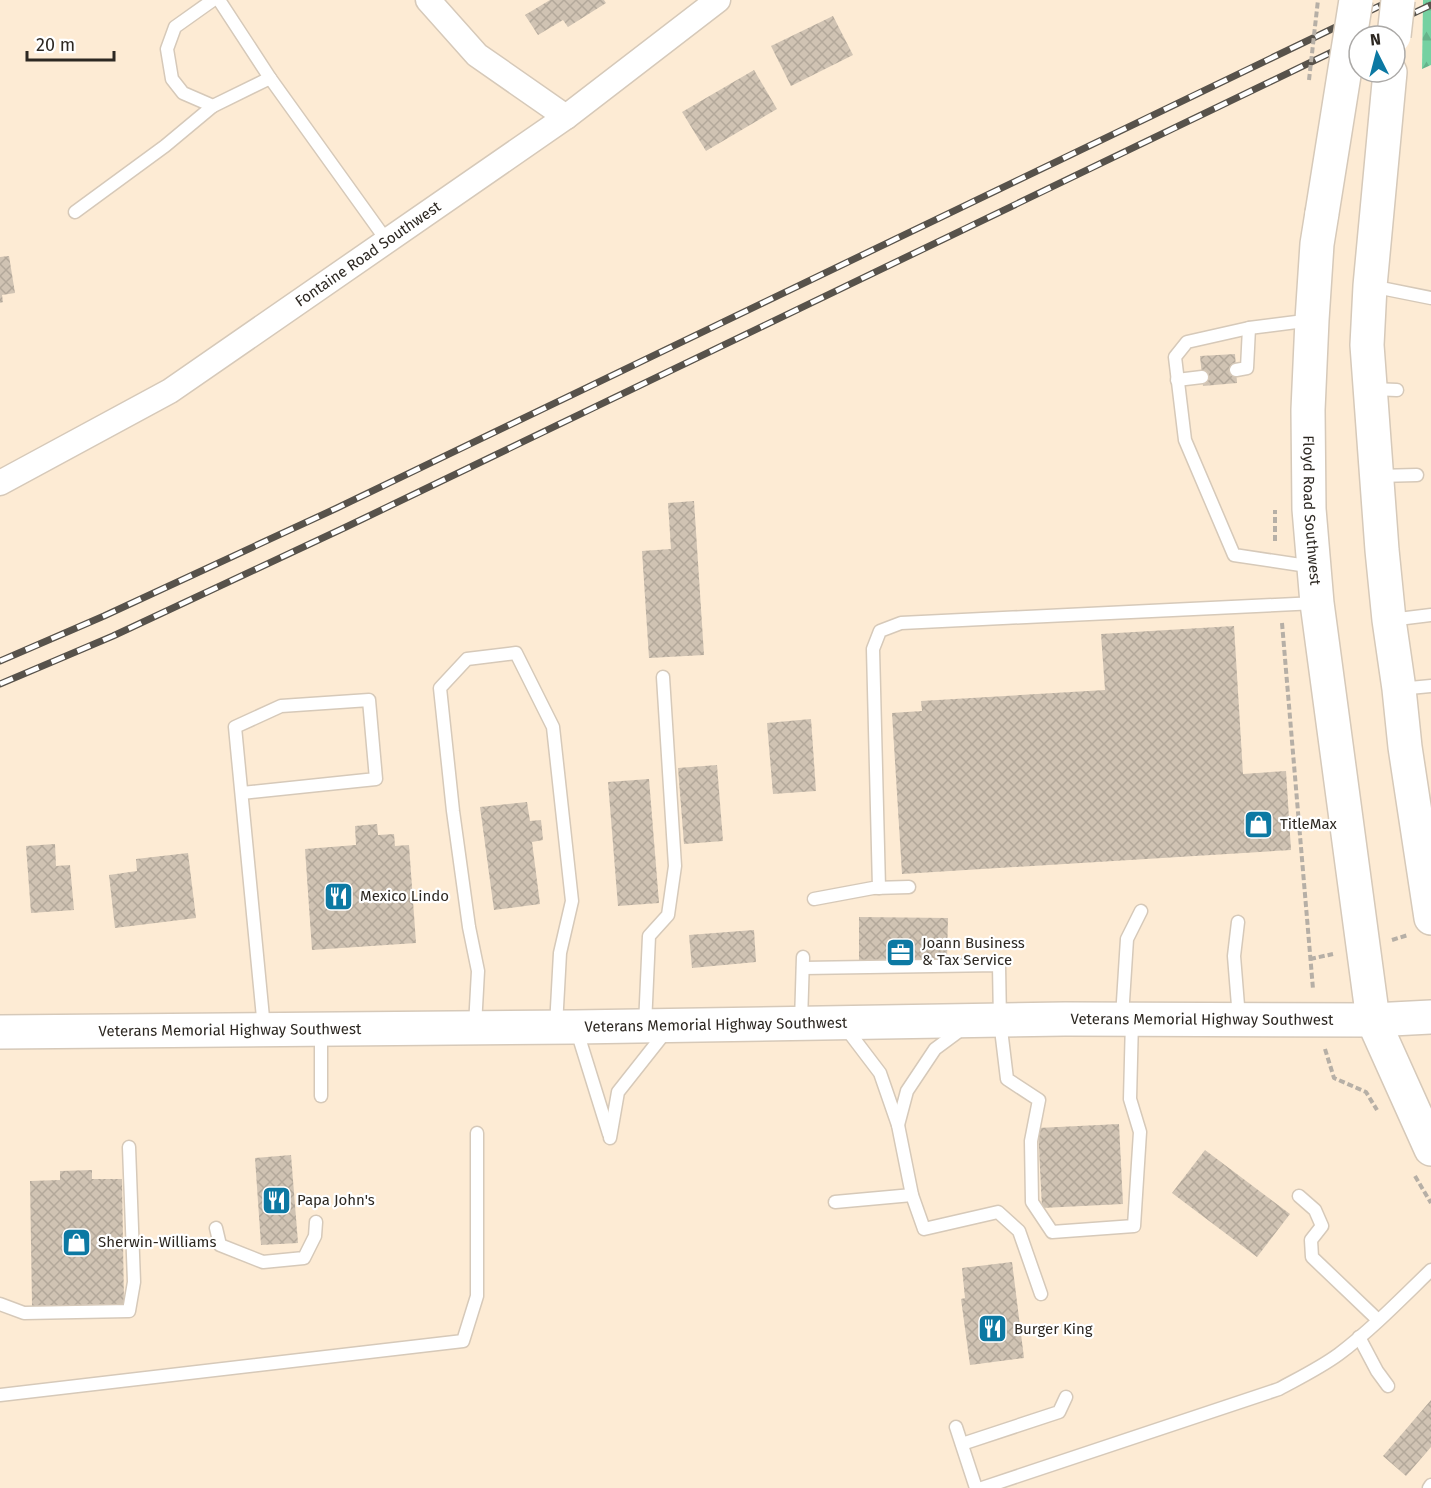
<svg xmlns="http://www.w3.org/2000/svg" width="1431" height="1488" font-family="'Fira Sans',sans-serif">
	<style>
		.built { fill: #fdebd4; fill-rule: evenodd }
		.forest { fill: url(#forest-firs) }
		.building { fill: url(#building-cross-hatch) }
		.lines { fill: none; stroke-linecap: round; stroke-linejoin: round }
		.service-casing { stroke: #d6c9b9; stroke-width: 15 }
		.minor-casing { stroke: #d6c9b9; stroke-width: 27 }
		.secondary-casing { stroke: #d6c9b9; stroke-width: 36 }
		.primary-casing { stroke: #d6c9b9; stroke-width: 36 }
		.path { stroke: #b6afa6; stroke-width: 4; stroke-dasharray: 6 3; stroke-linecap: butt }
		.service { stroke: #fff; stroke-width: 12 }
		.minor { stroke: #fff; stroke-width: 24 }
		.secondary { stroke: #fff; stroke-width: 33 }
		.primary { stroke: #fff; stroke-width: 33 }
		.rail-casing { stroke: #57524b; stroke-width: 7 }
		.rail { stroke: #fff; stroke-width: 4.5; stroke-dasharray: 14; stroke-linecap: butt }
		.secondary-bridge-casing { stroke: #d6c9b9; stroke-width: 36; stroke-linecap: butt }
		.path-bridge { stroke: #b6afa6; stroke-width: 4; stroke-dasharray: 6 3; stroke-linecap: butt }
		.secondary-bridge { stroke: #fff; stroke-width: 33 }
		.labels { text-anchor: middle; dominant-baseline: central; stroke-width: 4.5; stroke-linejoin: round; paint-order: stroke }
		.street-label { font-size: 15px; fill: #2d2822; stroke: #fff }
		.poi-label { font-size: 15px; fill: #2d2822; stroke: #fff; text-anchor: start }
	</style>
	<defs>
		<pattern id="forest-firs" width="22" height="20" patternUnits="userSpaceOnUse" patternTransform="scale(1.5)"><rect width="22" height="20" fill="#75d1a1"/><path d="M5 1l3.5 6h-7zM16 11l3.5 6h-7z" fill="#66b38a"/></pattern>
		<pattern id="building-cross-hatch" width="8" height="8" patternUnits="userSpaceOnUse" patternTransform="scale(1.5)"><rect width="8" height="8" fill="#d0c3b3"/><path d="M0 0l8 8M0 8l8-8" fill="none" stroke="#b3a89a"/></pattern>
	</defs>
	<rect width="100%" height="100%" fill="#fff7ed"/>
	<path class="built" d="M0 0H1423L1422 68 1431 65V1488H0ZM1359 36H1395V72H1359Z"/>
	<path class="forest" d="M1423 0H1431V65L1422 69Z"/>
	<g class="building">
		<path d="M550 0H604L606 3 568 27 563 20 538 35 525 15Z"/>
		<path d="M833 16 853 55 791 86 771 46Z"/>
		<path d="M754 70 777 109 706 151 682 112Z"/>
		<path d="M9 256 15 293 2 295 3 302 0 303V257Z"/>
		<path d="M1235 354 1237 383 1203 386 1200 356Z"/>
		<path d="M694 501 704 655 649 658 642 551 671 549 668 503Z"/>
		<path d="M1234 626 1243 774 1286 771 1291 850 902 874 892 713 922 711 921 701 1105 690 1101 634Z"/>
		<path d="M811 719 816 791 773 794 767 723Z"/>
		<path d="M717 765 723 841 684 844 678 768Z"/>
		<path d="M649 779 659 903 618 906 608 782Z"/>
		<path d="M527 802 530 821 541 820 543 840 532 842 540 904 494 910 480 807Z"/>
		<path d="M377 824 378 835 394 834 395 846 409 845 416 943 312 950 305 849 356 845 355 826Z"/>
		<path d="M55 844 56 866 70 865 74 910 31 913 26 846Z"/>
		<path d="M188 853 196 918 115 928 109 875 137 871 136 859Z"/>
		<path d="M859 917 948 918 947 961 859 960Z"/>
		<path d="M754 930 756 962 692 968 689 935Z"/>
		<path d="M1119 1124 1123 1204 1042 1208 1038 1128Z"/>
		<path d="M1205 1150 1290 1214 1257 1257 1172 1193Z"/>
		<path d="M291 1155 298 1243 261 1245 255 1158Z"/>
		<path d="M92 1170V1179H122L124 1304 32 1306 30 1181 60 1180V1171Z"/>
		<path d="M1012 1262 1024 1358 970 1365 961 1299 965 1298 962 1268Z"/>
		<path d="M1431 1400V1447L1406 1476 1383 1456Z"/>
	</g>
	<g class="lines">
		<defs>
			<g id="service">
				<path d="M213 0 175 27 167 49 172 79 183 93 213 106 270 78"/>
				<path d="M219 0 270 78 387 241"/>
				<path d="M75 212 165 146 213 106"/>
				<path d="M1371 286 1431 298"/>
				<path d="M1312 320 1249 328 1187 342 1175 357 1185 440 1234 555 1314 567"/>
				<path d="M1236 370 1247 368 1249 328"/>
				<path d="M1177 380 1202 377"/>
				<path d="M1372 389 1397 390"/>
				<path d="M1378 476 1417 475"/>
				<path d="M1390 620 1431 615"/>
				<path d="M1399 689 1431 686"/>
				<path d="M242 793 376 779 369 700 281 706 235 727 264 1028"/>
				<path d="M879 888 873 649 880 631 901 623 1316 603"/>
				<path d="M814 899 873 888 909 887"/>
				<path d="M1238 922 1234 956 1239 1018"/>
				<path d="M803 968 999 965 1000 1021 1007 1079 1039 1100 1031 1141 1032 1202 1052 1232 1134 1226 1140 1132 1130 1099 1132 1020"/>
				<path d="M1122 1017 1127 939 1141 911"/>
				<path d="M801 1022 803 957"/>
				<path d="M645 1025 649 936 668 915 675 866 663 677"/>
				<path d="M475 1026 478 971 469 927 453 811 440 688 467 659 516 653 553 727 572 901 560 953 556 1026"/>
				<path d="M845 1027 880 1073 898 1125 912 1195 924 1229 998 1212 1019 1231 1041 1294"/>
				<path d="M576 1028 609 1134"/>
				<path d="M321 1096V1031"/>
				<path d="M898 1125 907 1091 935 1049 962 1029"/>
				<path d="M610 1138 618 1092 667 1030"/>
				<path d="M1299 1196 1315 1210 1322 1226 1311 1240 1312 1257 1378 1320"/>
				<path d="M835 1202 912 1195"/>
				<path d="M216 1228 220 1245 263 1262 304 1258 315 1236 316 1222"/>
				<path d="M0 1304 24 1313 129 1311 134 1282 129 1147"/>
				<path d="M1359 1337 1377 1371 1388 1386"/>
				<path d="M0 1395 463 1341 477 1296V1133"/>
				<path d="M956 1427 976 1488"/>
				<path d="M962 1444 1059 1412 1066 1397"/>
				<path d="M982 1488 1279 1389C1299 1378 1320 1368 1339 1354 1372 1329 1401 1299 1431 1270"/>
				<path d="M1429 1488 1431 1485"/>
			</g>
			<g id="minor">
				<path d="M428 0 477 55 566 117"/>
				<path id="s1" d="M0 483 170 391 566 117 718 0"/>
			</g>
			<g id="secondary">
				<path d="M1390 72 1370 286 1367 345 1382 550 1389 620 1399 689 1405 747 1431 918"/>
				<path id="s2" d="M1322 213 1317 244 1312 320 1308 410 1309 509 1317 603 1373 1020 1431 1149"/>
			</g>
			<g id="primary">
				<path id="s3" d="M0 1032 575 1027 1065 1019 1373 1020 1431 1017"/>
			</g>
		</defs>
		<use href="#service" class="service-casing"/>
		<use href="#minor" class="minor-casing"/>
		<use href="#secondary" class="secondary-casing"/>
		<use href="#primary" class="primary-casing"/>
		<g class="path">
			<path d="M1275 541V510"/>
			<path d="M1282 623 1313 989"/>
			<path d="M1392 940 1408 935"/>
			<path d="M1310 959 1333 954"/>
			<path d="M1325 1049 1334 1078 1366 1092 1377 1110"/>
			<path d="M1415 1176 1431 1203"/>
		</g>
		<use href="#service" class="service"/>
		<use href="#minor" class="minor"/>
		<use href="#secondary" class="secondary"/>
		<use href="#primary" class="primary"/>
		<defs>
			<g id="rail">
				<path d="M1365 36 1431 5"/>
				<path d="M0 661 104 616 337 508 1392 0"/>
				<path d="M0 684 113 636 346 527 1359 39"/>
			</g>
		</defs>
		<use href="#rail" class="rail-casing"/>
		<use href="#rail" class="rail"/>
		<defs>
			<g id="secondary-bridge">
				<path d="M1394 36 1398 0"/>
				<path d="M1322 213 1356 0"/>
			</g>
		</defs>
		<use href="#secondary-bridge" class="secondary-bridge-casing"/>
		<path class="path-bridge" d="M1309 80 1318 0"/>
		<use href="#secondary-bridge" class="secondary-bridge"/>
	</g>
	<defs>
		<symbol id="shop-square" viewBox="-11 -11 22 22"><rect x="-9" y="-9" width="18" height="18" rx="4" fill="#0c79a3" stroke="#fff"/><path d="M-5-2.5h2.3a2.7 3.5 0 0 1 5.4 0H5L5.5 6h-11ZM-1.5-2.5h3a1.5 2.3 0 0 0-3 0Z" fill="#fff"/></symbol>
		<symbol id="restaurant-square" viewBox="-11 -11 22 22"><rect x="-9" y="-9" width="18" height="18" rx="4" fill="#0c79a3" stroke="#fff"/><path d="M-5-6h1v4h1v-4h1v4h1v-4h1v5L-1.5 .5V6h-2V.5L-5-1ZM5-6V6H3V1.5H1.5Q1.5-4 5-6Z" fill="#fff"/></symbol>
		<symbol id="office-square" viewBox="-11 -11 22 22"><rect x="-9" y="-9" width="18" height="18" rx="4" fill="#0c79a3" stroke="#fff"/><path d="M-6-3h4V-5.5h4V-3h4V5H-6ZM-1-4.5V-3h2v-1.5ZM-6 0V1H6V0Z" fill="#fff"/></symbol>
	</defs>
	<g fill-rule="evenodd">
		<use href="#shop-square" x="1242" y="808" width="33" height="33"/>
		<use href="#restaurant-square" x="322" y="880" width="33" height="33"/>
		<use href="#office-square" x="884" y="936" width="33" height="33"/>
		<use href="#restaurant-square" x="260" y="1184" width="33" height="33"/>
		<use href="#shop-square" x="60" y="1226" width="33" height="33"/>
		<use href="#restaurant-square" x="976" y="1312" width="33" height="33"/>
	</g>
	<g class="labels">
		<g class="street-label">
			<text stroke="none"><textPath href="#s1" startOffset="434">Fontaine Road Southwest</textPath></text>
			<text stroke="none"><textPath href="#s2" startOffset="298">Floyd Road Southwest</textPath></text>
			<text stroke="none"><textPath href="#s3" startOffset="1202">Veterans Memorial Highway Southwest</textPath></text>
			<text stroke="none"><textPath href="#s3" startOffset="716">Veterans Memorial Highway Southwest</textPath></text>
			<text stroke="none"><textPath href="#s3" startOffset="230">Veterans Memorial Highway Southwest</textPath></text>
		</g>
		<g class="poi-label">
			<text x="1280" y="824">TitleMax</text>
			<text x="360" y="896">Mexico Lindo</text>
			<text x="922" y="943">Joann Business<tspan x="922" dy="17">&amp; Tax Service</tspan></text>
			<text x="297" y="1200">Papa John's</text>
			<text x="98" y="1242">Sherwin-Williams</text>
			<text x="1014" y="1329">Burger King</text>
		</g>
	</g>
	<g transform="translate(1377 54) rotate(354)"><circle r="28" fill="#ffffff" stroke="#aba9a7" stroke-width="1.5"/>
	<path d="M0-4.5L10 22L0 15L-10 22Z" fill="#0c79a3"/>
	<text y="-9" font-size="16" font-weight="bold" text-anchor="middle" fill="#2d2822">N</text>
	</g>
	<path d="M27 51v9h87v-9" fill="none" stroke="#2d2822" stroke-width="3"/>
	<text x="36" y="51" font-size="18" fill="#2d2822" stroke="#ffffff" stroke-width="4.5" paint-order="stroke">20 m</text>
</svg>
